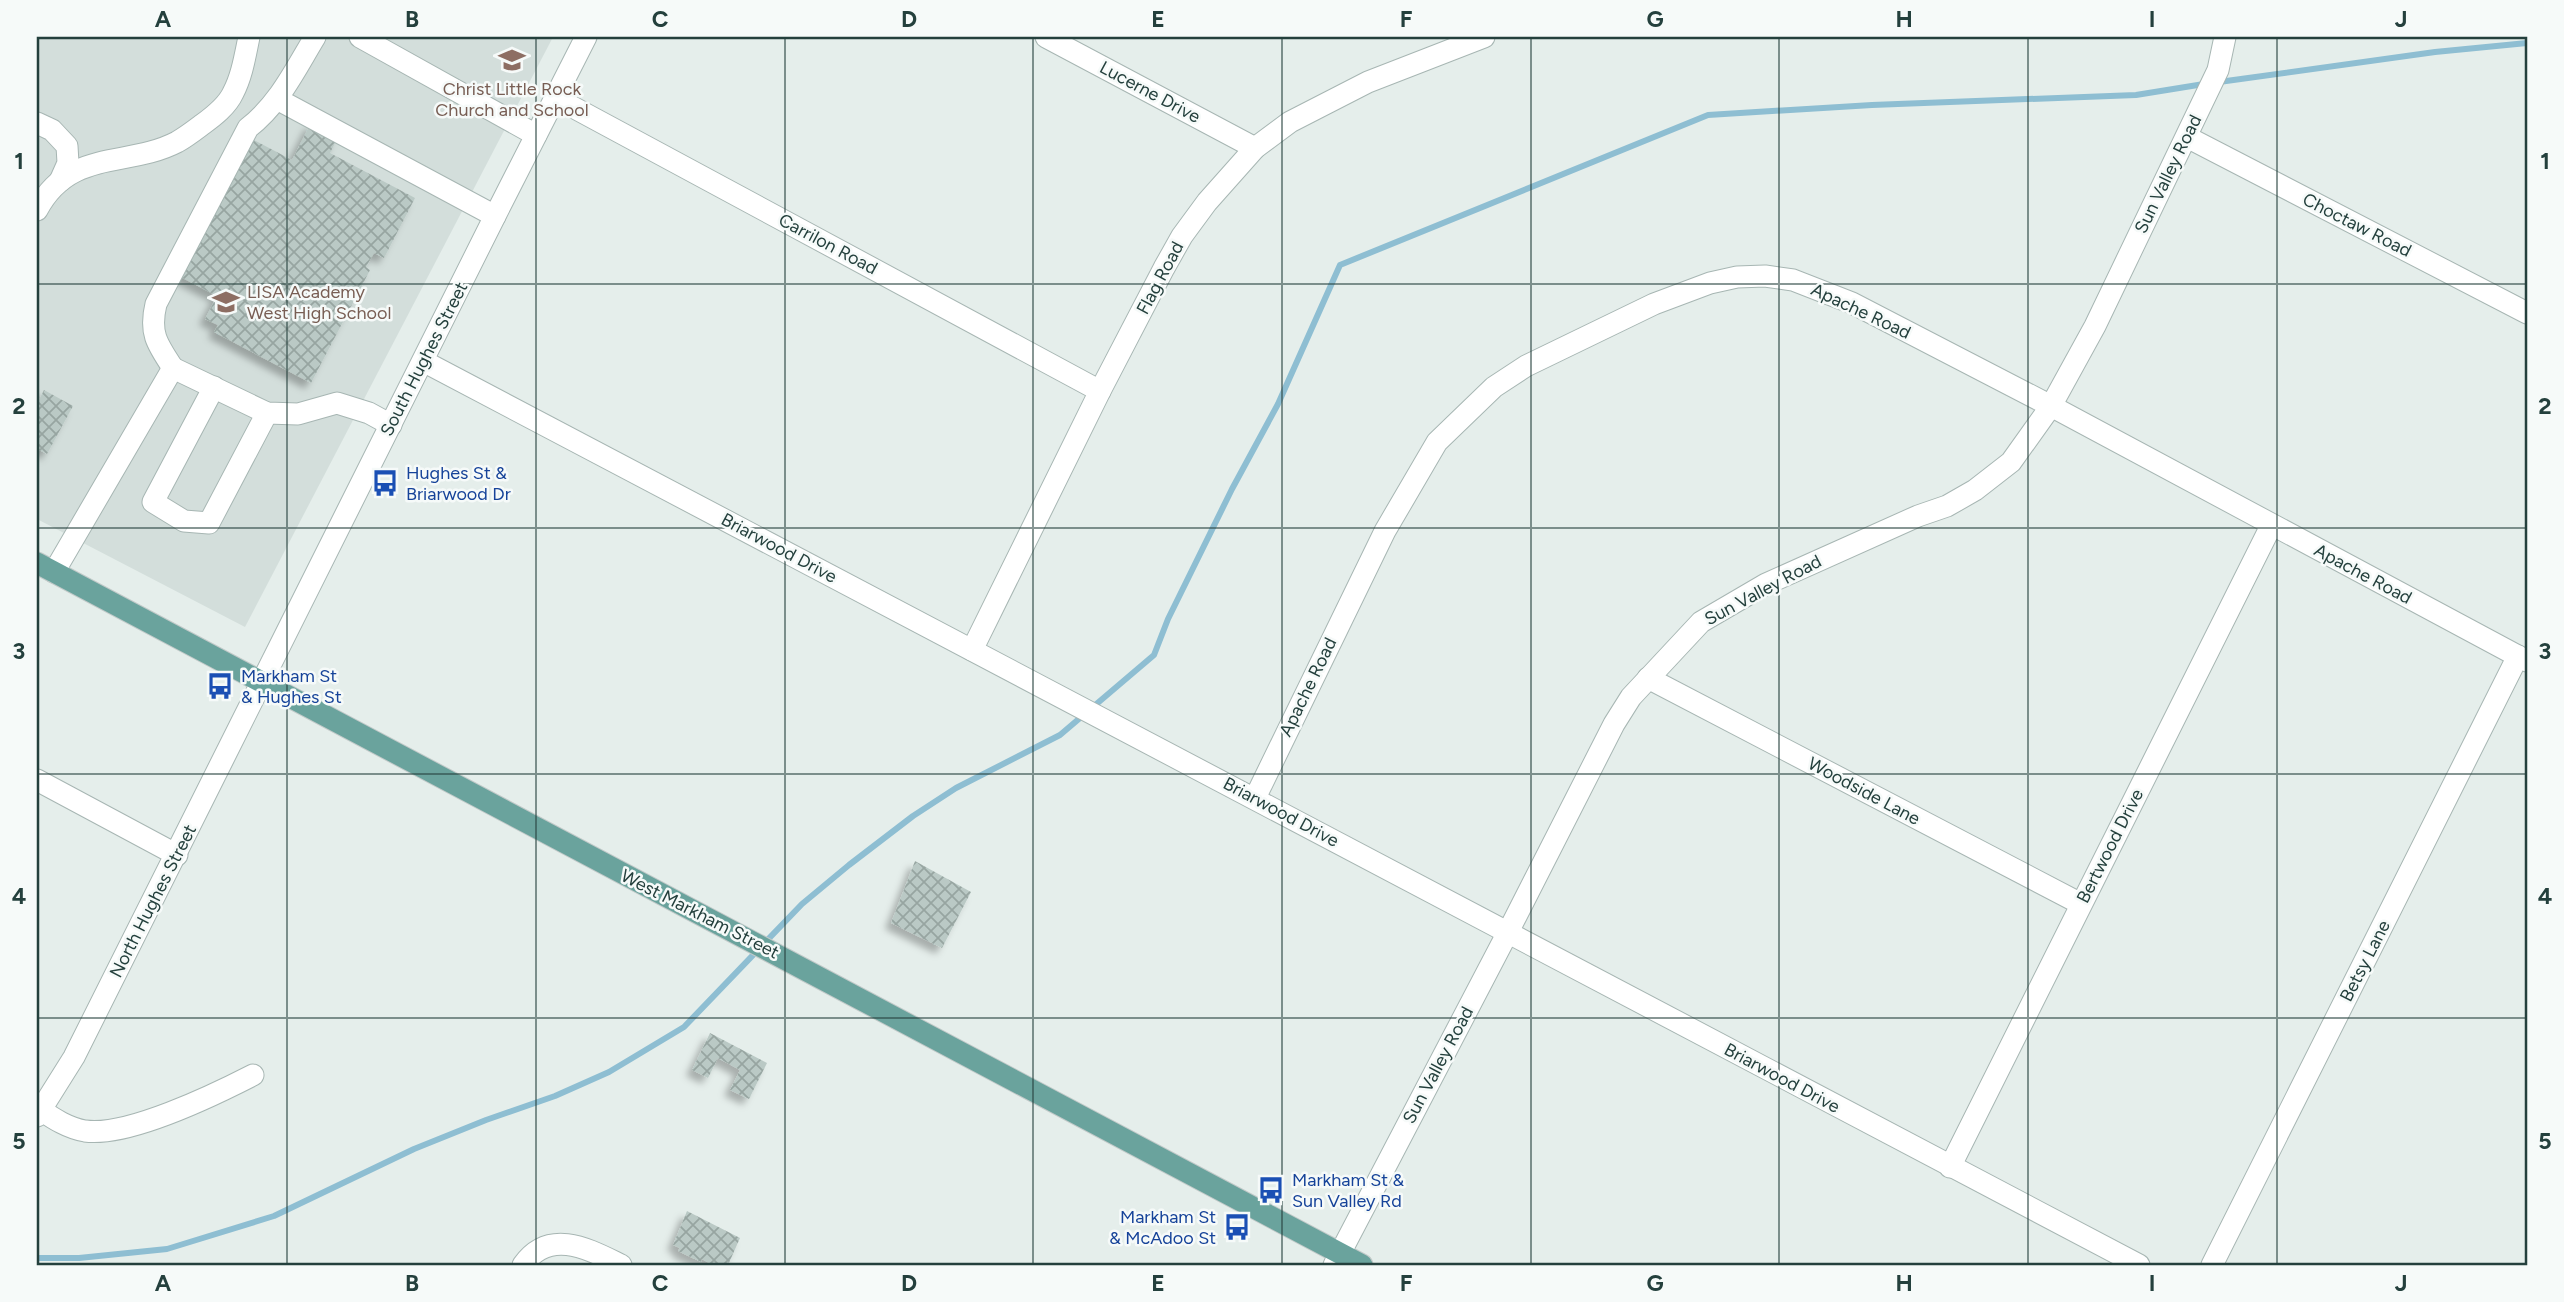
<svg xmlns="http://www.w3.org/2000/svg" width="2564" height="1302" font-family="Figtree,sans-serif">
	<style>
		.built { fill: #d3dedb }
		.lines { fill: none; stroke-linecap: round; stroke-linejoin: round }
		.stream { stroke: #8ebed2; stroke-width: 6 }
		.building { fill: url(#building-cross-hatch); filter: url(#shadow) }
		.minor-casing { stroke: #a7b6b3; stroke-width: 23 }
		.major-casing { stroke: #c2cac9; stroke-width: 23 }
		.minor { stroke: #fff; stroke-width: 21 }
		.major { stroke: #6aa39d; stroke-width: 21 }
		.grid { fill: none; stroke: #24403d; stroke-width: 2; stroke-opacity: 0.55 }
		.labels { text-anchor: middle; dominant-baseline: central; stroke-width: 5; stroke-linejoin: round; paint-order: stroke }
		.education-label { font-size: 18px; fill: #785e54; stroke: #f6faf9 }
		.street-label { font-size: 18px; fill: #24403d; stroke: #f6faf9 }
		.transit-label { font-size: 18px; fill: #164399; stroke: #f6faf9; text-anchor: start }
		.neatline { fill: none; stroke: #24403d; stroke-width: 2.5 }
		.grid-label { font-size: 23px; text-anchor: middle; font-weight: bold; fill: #24403d }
	</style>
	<defs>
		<pattern id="building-cross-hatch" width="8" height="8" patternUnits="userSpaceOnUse" patternTransform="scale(1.75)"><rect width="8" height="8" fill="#bac9c5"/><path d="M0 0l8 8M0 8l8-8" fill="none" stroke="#97a5a1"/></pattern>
		<filter id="shadow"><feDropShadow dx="-6" dy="6" stdDeviation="3.5" flood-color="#0004"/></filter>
	</defs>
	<rect width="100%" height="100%" fill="#e5eeeb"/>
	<path class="built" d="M37 37H553L245 627 37 519Z"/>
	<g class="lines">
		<g class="stream">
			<path d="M2219 82 2435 52 2527 43"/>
			<path d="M37 1258H79L167 1249 274 1216 414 1149 486 1120 555 1096 609 1072 684 1027 802 904 849 865 913 816 956 788 1060 735 1154 655 1168 619 1232 489 1278 404 1340 265 1708 115 1872 105 2136 95 2204 84"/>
		</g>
	</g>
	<g class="building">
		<path d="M311 123 338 137 330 153 415 198 384 258 374 253 366 267 370 270 311 383 214 332 218 325 205 319 217 296 177 275 250 138 292 160Z"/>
		<path d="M44 390 73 406 47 454 37 449V404Z"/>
		<path d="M915 861 971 892 942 948 891 923Z"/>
		<path d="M710 1033 767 1063 749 1099 730 1090 740 1070 718 1058 708 1078 692 1070Z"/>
		<path d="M687 1211 740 1238 728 1265H713L702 1259 701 1262 678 1251 680 1248 673 1245Z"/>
	</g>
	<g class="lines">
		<defs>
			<g id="minor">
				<path d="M360 37 536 135"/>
				<path d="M1046 37 1255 148"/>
				<path d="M556 98 1100 391"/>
				<path d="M277 99 495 216"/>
				<path d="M37 123 52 130 67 146 68 163 60 181"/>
				<path d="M2187 137 2527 313"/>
				<path d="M37 210C70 148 127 168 177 142 186 137 195 130 203 124 214 116 227 106 233 93 242 76 245 56 249 37"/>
				<path d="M423 361 2139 1265"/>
				<path d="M173 368C157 344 149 333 156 304L248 128C279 104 295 70 315 37"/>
				<path d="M214 387 153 502 184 521 209 523 267 413"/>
				<path d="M54 572 173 368 267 413 298 414 337 403 369 413 391 425"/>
				<path d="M972 650 1100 391 1164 268 1182 236 1207 202 1255 148 1290 122 1368 82 1484 37"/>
				<path d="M1648 678 2081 904"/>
				<path d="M37 780 177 855"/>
				<path d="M1255 798 1385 531 1437 442 1494 387 1526 366 1654 304 1710 283 1737 277 1765 276 1793 280 1852 303 2051 406 2527 661"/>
				<path d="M41 1110C54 1119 68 1128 85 1131 127 1137 214 1095 253 1075"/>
				<path d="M37 1116 74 1057 495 216 586 37"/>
				<path d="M1950 1167 2271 526"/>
				<path d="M523 1265C550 1227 590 1250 621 1265"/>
				<path d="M1334 1265 1508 932 1614 724 1631 697 1701 622 1766 584 1918 516 1947 506 1975 490 2011 462 2051 406 2095 326 2218 70 2225 37"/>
				<path d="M2212 1265 2518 656"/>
			</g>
			<path id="major" d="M37 563 1362 1265"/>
		</defs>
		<use href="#minor" class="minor-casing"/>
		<use href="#major" class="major-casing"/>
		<use href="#minor" class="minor"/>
		<use href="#major" class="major"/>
	</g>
	<path class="grid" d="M287 37V1265M536 37V1265M785 37V1265M1033 37V1265M1282 37V1265M1531 37V1265M1779 37V1265M2028 37V1265M2277 37V1265M37 284H2527M37 528H2527M37 774H2527M37 1018H2527"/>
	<defs>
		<symbol id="school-bare" viewBox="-9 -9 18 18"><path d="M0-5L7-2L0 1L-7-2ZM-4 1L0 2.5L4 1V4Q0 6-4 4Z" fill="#8d6e63" stroke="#f6faf9" stroke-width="2.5" paint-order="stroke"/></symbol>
		<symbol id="bus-bare" viewBox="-9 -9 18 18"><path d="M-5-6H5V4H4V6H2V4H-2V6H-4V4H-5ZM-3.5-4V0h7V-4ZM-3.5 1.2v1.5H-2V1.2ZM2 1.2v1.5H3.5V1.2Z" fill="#1a4fb4" stroke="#f6faf9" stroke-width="2.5" paint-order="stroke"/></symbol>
	</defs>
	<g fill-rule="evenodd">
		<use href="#school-bare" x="493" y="41" width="38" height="38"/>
		<use href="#school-bare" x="207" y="283" width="38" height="38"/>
		<use href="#bus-bare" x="366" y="464" width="38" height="38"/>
		<use href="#bus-bare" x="201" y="667" width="38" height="38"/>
		<use href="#bus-bare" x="1252" y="1171" width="38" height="38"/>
		<use href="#bus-bare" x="1218" y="1208" width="38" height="38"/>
	</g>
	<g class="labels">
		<g class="education-label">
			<text x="512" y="89">Christ Little Rock<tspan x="512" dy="21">Church and School</tspan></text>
			<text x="247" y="292" text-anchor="start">LISA Academy<tspan x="247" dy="21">West High School</tspan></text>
		</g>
		<g class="street-label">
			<text transform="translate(1150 92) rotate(28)">Lucerne Drive</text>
			<text transform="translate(2168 174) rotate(-64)">Sun Valley Road</text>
			<text transform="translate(2357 225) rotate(27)">Choctaw Road</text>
			<text transform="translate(828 244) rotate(28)">Carrilon Road</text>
			<text transform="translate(1160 278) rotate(-62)">Flag Road</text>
			<text transform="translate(1861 311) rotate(25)">Apache Road</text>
			<text transform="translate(424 359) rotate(-63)">South Hughes Street</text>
			<text transform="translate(779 548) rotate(28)">Briarwood Drive</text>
			<text transform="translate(2363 574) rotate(28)">Apache Road</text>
			<text transform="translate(1763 590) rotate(-28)">Sun Valley Road</text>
			<text transform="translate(1308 687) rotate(-64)">Apache Road</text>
			<text transform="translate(1864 791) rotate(28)">Woodside Lane</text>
			<text transform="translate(1281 812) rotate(28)">Briarwood Drive</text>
			<text transform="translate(2110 846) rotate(-63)">Bertwood Drive</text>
			<text transform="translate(153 901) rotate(-63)">North Hughes Street</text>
			<text transform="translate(700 914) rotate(27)">West Markham Street</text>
			<text transform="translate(2365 961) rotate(-63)">Betsy Lane</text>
			<text transform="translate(1438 1065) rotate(-62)">Sun Valley Road</text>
			<text transform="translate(1782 1078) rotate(28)">Briarwood Drive</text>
		</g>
		<g class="transit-label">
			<text x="406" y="473">Hughes St &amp;<tspan x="406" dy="21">Briarwood Dr</tspan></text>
			<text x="241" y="676">Markham St<tspan x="241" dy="21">&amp; Hughes St</tspan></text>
			<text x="1292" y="1180">Markham St &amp;<tspan x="1292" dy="21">Sun Valley Rd</tspan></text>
			<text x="1216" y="1217" text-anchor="end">Markham St<tspan x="1216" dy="21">&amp; McAdoo St</tspan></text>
		</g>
	</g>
	<rect width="2564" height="1302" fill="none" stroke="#f6faf9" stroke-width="77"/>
	<rect x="38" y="38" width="2488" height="1226" class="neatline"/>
	<g class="grid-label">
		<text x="163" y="27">A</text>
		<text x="412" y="27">B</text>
		<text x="660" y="27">C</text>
		<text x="909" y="27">D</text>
		<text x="1158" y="27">E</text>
		<text x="1406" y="27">F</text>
		<text x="1655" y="27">G</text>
		<text x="1904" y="27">H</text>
		<text x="2152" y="27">I</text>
		<text x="2401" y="27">J</text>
		<text x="19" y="169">1</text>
		<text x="2545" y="169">1</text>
		<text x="19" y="414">2</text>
		<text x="2545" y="414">2</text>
		<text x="19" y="659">3</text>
		<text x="2545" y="659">3</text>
		<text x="19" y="904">4</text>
		<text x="2545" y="904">4</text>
		<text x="19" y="1149">5</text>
		<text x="2545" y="1149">5</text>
		<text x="163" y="1291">A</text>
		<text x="412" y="1291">B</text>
		<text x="660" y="1291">C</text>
		<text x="909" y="1291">D</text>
		<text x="1158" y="1291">E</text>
		<text x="1406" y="1291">F</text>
		<text x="1655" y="1291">G</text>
		<text x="1904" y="1291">H</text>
		<text x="2152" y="1291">I</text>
		<text x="2401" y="1291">J</text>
	</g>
</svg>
